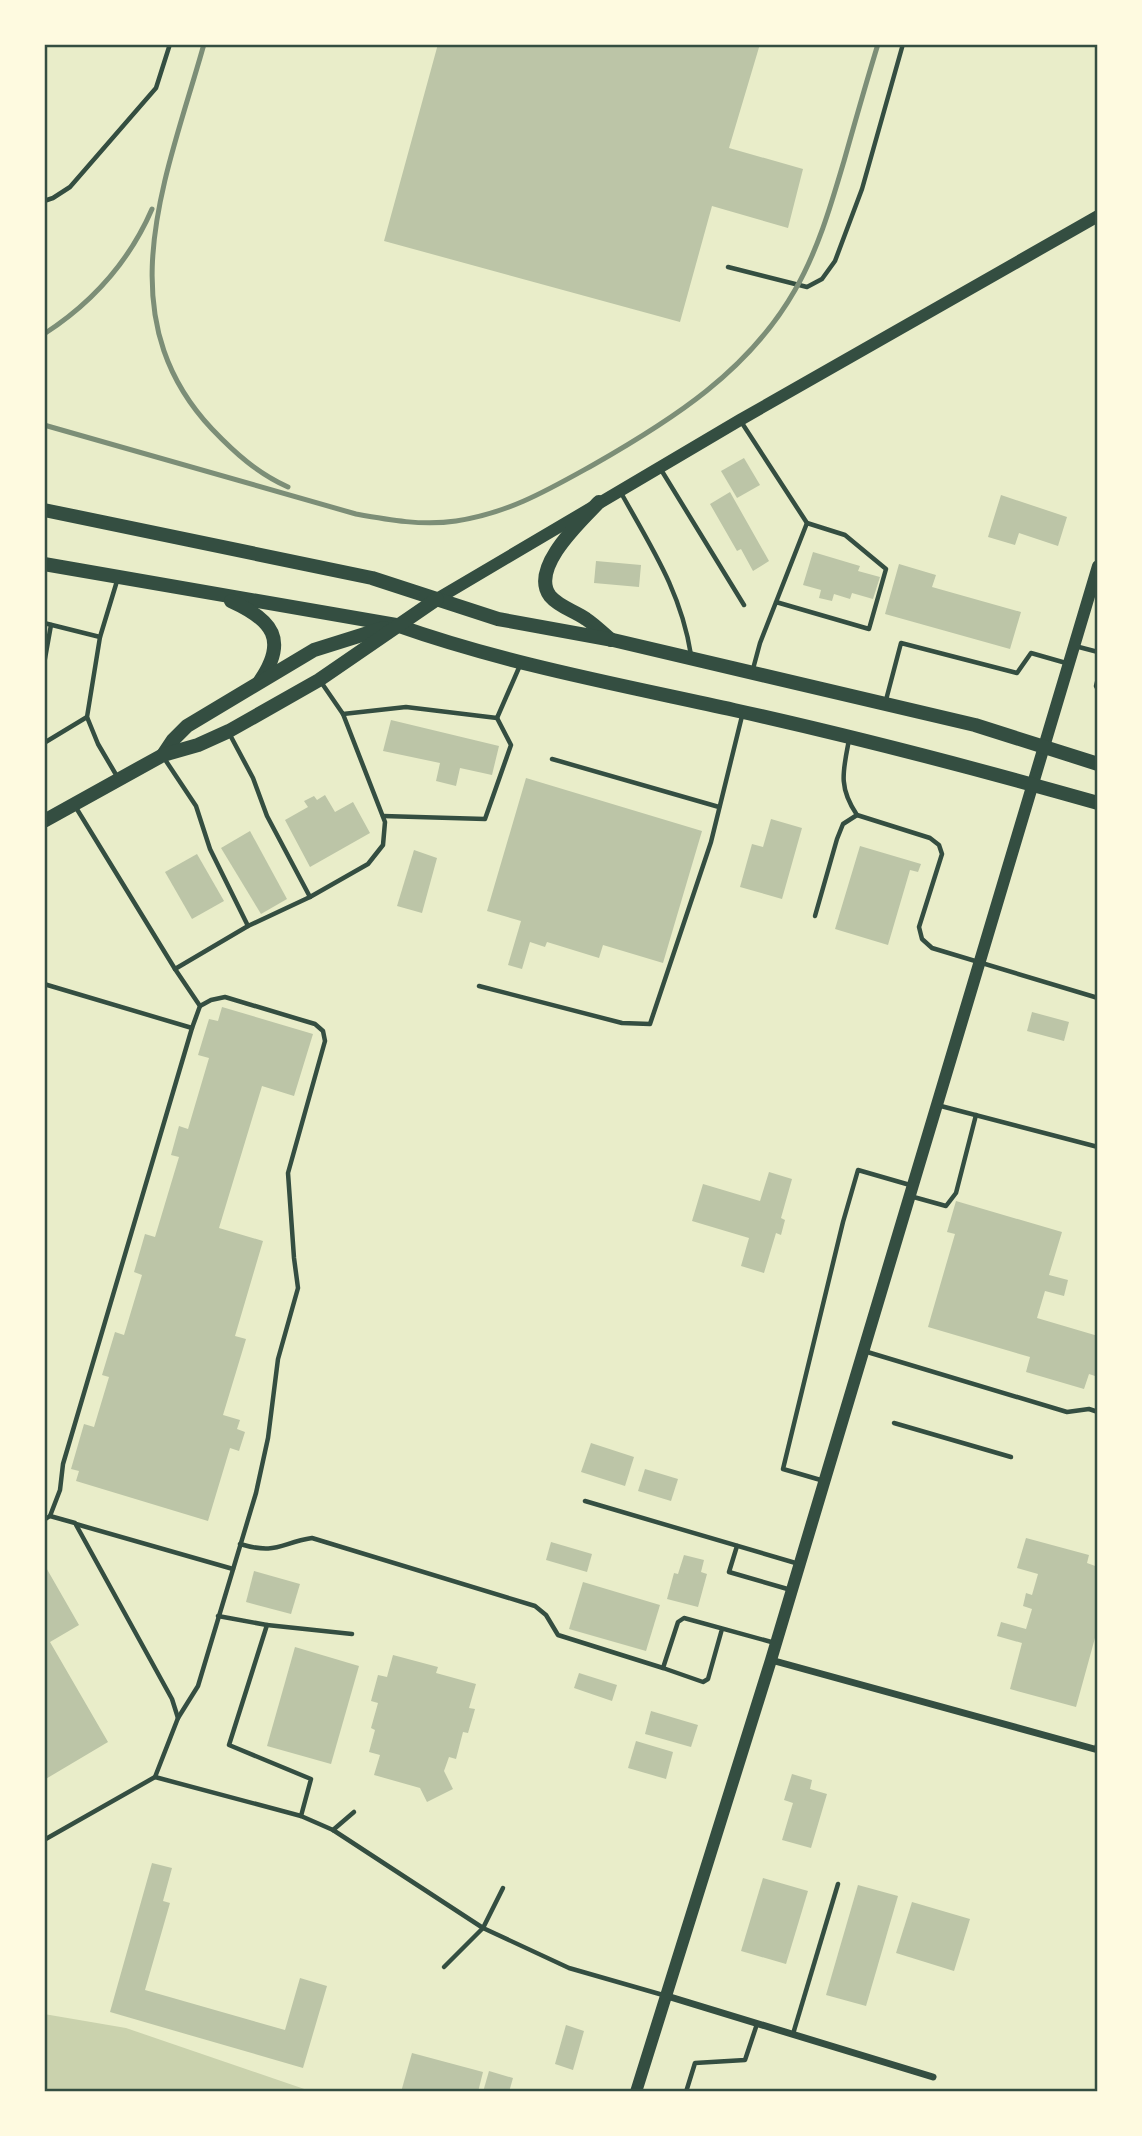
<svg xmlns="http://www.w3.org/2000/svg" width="1142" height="2136" font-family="Mulish,sans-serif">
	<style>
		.green { fill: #cad2ad }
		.building { fill: #bcc5a7 }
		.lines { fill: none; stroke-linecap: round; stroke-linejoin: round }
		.service { stroke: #344e41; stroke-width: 4.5 }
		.minor { stroke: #344e41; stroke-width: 7 }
		.secondary { stroke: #344e41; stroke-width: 12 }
		.primary { stroke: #344e41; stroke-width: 14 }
		.rail { stroke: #7c8e77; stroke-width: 5 }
		.neatline { fill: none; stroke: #344e41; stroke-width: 2.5 }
	</style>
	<rect width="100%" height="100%" fill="#e9edc9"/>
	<path class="green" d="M44 2014 126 2028 313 2092H44Z"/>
	<g class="building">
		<path d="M438 44H760L729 148 803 169 788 228 712 206 680 322 384 241Z"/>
		<path d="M744 458 760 485 737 498 721 471Z"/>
		<path d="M730 492 769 561 753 571 741 549 737 551 710 504Z"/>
		<path d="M1001 495 1067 517 1058 546 1019 533 1015 545 988 537Z"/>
		<path d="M813 552 860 566 858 571 880 577 873 599 852 593 850 599 834 594 832 601 819 598 821 590 803 585Z"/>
		<path d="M596 561 641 565 639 587 594 583Z"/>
		<path d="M899 564 936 575 932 587 1021 612 1010 649 885 614Z"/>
		<path d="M391 720 499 746 492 775 460 768 456 786 436 781 440 763 383 751Z"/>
		<path d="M526 778 702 831 663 963 603 945 599 958 547 942 545 947 530 942 522 969 508 965 521 921 487 911Z"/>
		<path d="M325 795 335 812 353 802 370 833 310 867 285 820 308 807 304 801 314 796 317 800Z"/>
		<path d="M771 819 802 828 782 899 740 887 752 844 763 847Z"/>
		<path d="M250 831 287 899 261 914 221 848Z"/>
		<path d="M860 846 921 864 918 872 910 870 888 945 835 929Z"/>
		<path d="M414 850 437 858 422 913 397 906Z"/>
		<path d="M197 854 224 901 192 919 165 872Z"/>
		<path d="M222 1007 313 1034 294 1096 262 1086 219 1228 263 1241 235 1336 246 1339 223 1415 240 1420 237 1429 245 1432 239 1451 230 1448 208 1521 76 1481 79 1471 71 1469 84 1424 94 1427 109 1377 102 1375 115 1332 124 1335 142 1275 134 1272 145 1234 155 1237 179 1157 171 1155 179 1126 188 1129 209 1058 198 1055 209 1019 218 1021Z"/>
		<path d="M1032 1012 1069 1022 1064 1041 1027 1031Z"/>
		<path d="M769 1172 792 1179 781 1218 785 1220 781 1235 776 1233 764 1273 741 1266 749 1238 692 1221 703 1184 760 1201Z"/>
		<path d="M956 1201 1062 1232 1049 1275 1068 1280 1064 1296 1045 1291 1037 1318 1098 1336V1377L1089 1374 1084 1389 1026 1372 1030 1357 928 1327 955 1234 947 1232Z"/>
		<path d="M591 1443 634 1457 625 1486 581 1472Z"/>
		<path d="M645 1469 678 1479 671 1501 638 1491Z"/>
		<path d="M1026 1538 1089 1555 1087 1563 1098 1567V1627L1076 1707 1010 1689 1022 1643 997 1636 1001 1622 1026 1629 1032 1609 1023 1606 1026 1593 1032 1595 1038 1574 1017 1568Z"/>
		<path d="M551 1542 592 1554 587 1572 546 1560Z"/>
		<path d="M684 1555 704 1560 701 1572 707 1574 698 1607 667 1599 674 1573 678 1574Z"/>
		<path d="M44 1564 79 1625 50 1642 108 1742 44 1780Z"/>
		<path d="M254 1571 300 1584 291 1614 246 1602Z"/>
		<path d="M583 1582 660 1605 646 1651 569 1629Z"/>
		<path d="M295 1647 359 1666 331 1764 267 1746Z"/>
		<path d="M393 1655 438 1667 436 1673 476 1684 469 1708 475 1709 468 1733 463 1732 456 1759 449 1757 444 1771 453 1789 427 1802 420 1788 374 1775 380 1755 369 1752 375 1730 371 1728 378 1703 371 1701 378 1675 387 1677Z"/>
		<path d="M579 1673 617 1685 612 1701 574 1688Z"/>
		<path d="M651 1711 698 1725 691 1747 645 1734Z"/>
		<path d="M636 1741 673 1752 666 1779 628 1768Z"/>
		<path d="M792 1774 812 1780 810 1789 827 1794 811 1848 782 1840 793 1803 784 1800Z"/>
		<path d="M152 1863 172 1868 163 1901 170 1903 145 1990 285 2030 300 1978 327 1986 303 2068 110 2012Z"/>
		<path d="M763 1878 808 1891 786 1964 741 1951Z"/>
		<path d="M858 1885 898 1896 866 2006 826 1995Z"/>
		<path d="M912 1902 970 1919 954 1971 896 1953Z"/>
		<path d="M566 2025 584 2031 573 2070 555 2064Z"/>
		<path d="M412 2053 483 2072 478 2092H401Z"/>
		<path d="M489 2071 513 2078 509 2092H483Z"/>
	</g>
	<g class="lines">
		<g class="service">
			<path d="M44 201 53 198 70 187 156 88 170 44"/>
			<path d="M728 267 807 287 822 279 835 261 862 189 903 44"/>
			<path d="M740 420 807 523"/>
			<path d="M660 468 744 605"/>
			<path d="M620 491C651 547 681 591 691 655"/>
			<path d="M117 581 100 637 87 717 98 744 118 778"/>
			<path d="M44 623 100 637"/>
			<path d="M1075 646 1098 652"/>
			<path d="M44 664 51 625"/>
			<path d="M753 669 760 643 807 523 845 535 886 569 869 629 776 602"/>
			<path d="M1098 678 1096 686 1098 690"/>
			<path d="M321 682 343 714 406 707 497 718 521 663"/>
			<path d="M886 700 901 643 1017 673 1031 653 1066 663"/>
			<path d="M229 733 253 778 267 816 310 897 368 864 383 845 385 822 343 714"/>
			<path d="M849 740C843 771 838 787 857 815L930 838 939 845 942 854 919 927 922 939 932 948 1098 998"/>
			<path d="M44 743 87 717"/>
			<path d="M164 758 196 806 210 849 248 926 310 897"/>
			<path d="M552 759 719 807"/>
			<path d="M75 806 175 969 248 926"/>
			<path d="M383 816 485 819 511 745 497 718"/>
			<path d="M815 916 837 839 843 824 857 815"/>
			<path d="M44 984 192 1028 200 1006 175 969"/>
			<path d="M479 986 622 1023 650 1024 711 842 742 716"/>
			<path d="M937 1105 1098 1147"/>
			<path d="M910 1196 946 1206 956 1193 976 1115"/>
			<path d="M864 1351 1067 1412 1089 1409 1098 1412"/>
			<path d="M894 1423 1011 1457"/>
			<path d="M824 1481 783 1469 843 1222 858 1170 910 1185"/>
			<path d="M585 1501 799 1564"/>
			<path d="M50 1516 60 1490 63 1464 192 1028"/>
			<path d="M44 1520 50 1516 75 1523 172 1699 178 1718 155 1777 44 1840"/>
			<path d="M76 1524 233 1569"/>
			<path d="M240 1544C277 1555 280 1543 312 1538L535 1606 546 1615 558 1635 663 1668"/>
			<path d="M737 1546 729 1572 791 1590"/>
			<path d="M218 1616 267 1625"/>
			<path d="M722 1629 708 1679 703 1682 663 1668 678 1622 684 1618 775 1643"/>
			<path d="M178 1718 198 1686 256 1493 268 1438 278 1359 298 1288 294 1258 288 1173 325 1041 323 1031 315 1024 225 997 211 1000 200 1006"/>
			<path d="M1096 1749 1098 1741"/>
			<path d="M155 1777 301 1816 333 1830 483 1928 569 1968 663 1995"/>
			<path d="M301 1816 311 1779 229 1745 267 1625 352 1634"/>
			<path d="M333 1830 354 1812"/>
			<path d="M444 1967 483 1928 503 1888"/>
			<path d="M793 2034 838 1884"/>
			<path d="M686 2092 695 2063 745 2060 757 2024"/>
		</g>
		<g class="minor">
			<path d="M771 1660 1098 1750"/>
			<path d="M667 1996 933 2077"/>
		</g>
		<g class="secondary">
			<path d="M437 599 740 420 1098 216"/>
			<path d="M636 2092 771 1660 1098 566"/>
		</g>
		<g class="primary">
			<path d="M599 502C582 520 529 568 550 596 559 607 575 611 586 619 595 625 603 633 611 640"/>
			<path d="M44 510 372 578 498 619 613 640 975 725 1098 764"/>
			<path d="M44 564 396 625C506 664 621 685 734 710 856 737 978 769 1098 803"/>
			<path d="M231 601C273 620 288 640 260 681"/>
			<path d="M163 755 173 740 187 726 314 650 384 628"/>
			<path d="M44 821 163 755 198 745 229 731 319 680 437 599"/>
		</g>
		<g class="rail">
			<path d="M204 44C168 173 104 314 212 429 235 453 257 473 288 487"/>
			<path d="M44 334C92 303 129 262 152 209"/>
			<path d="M44 425 356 514C389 520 423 526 456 521 509 513 548 490 593 465 672 420 749 371 795 290 818 250 831 205 844 161 855 122 866 83 878 44"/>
		</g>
	</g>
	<rect width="1142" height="2136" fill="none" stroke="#fefae0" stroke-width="91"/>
	<rect x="46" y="46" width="1050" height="2044" class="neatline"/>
</svg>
